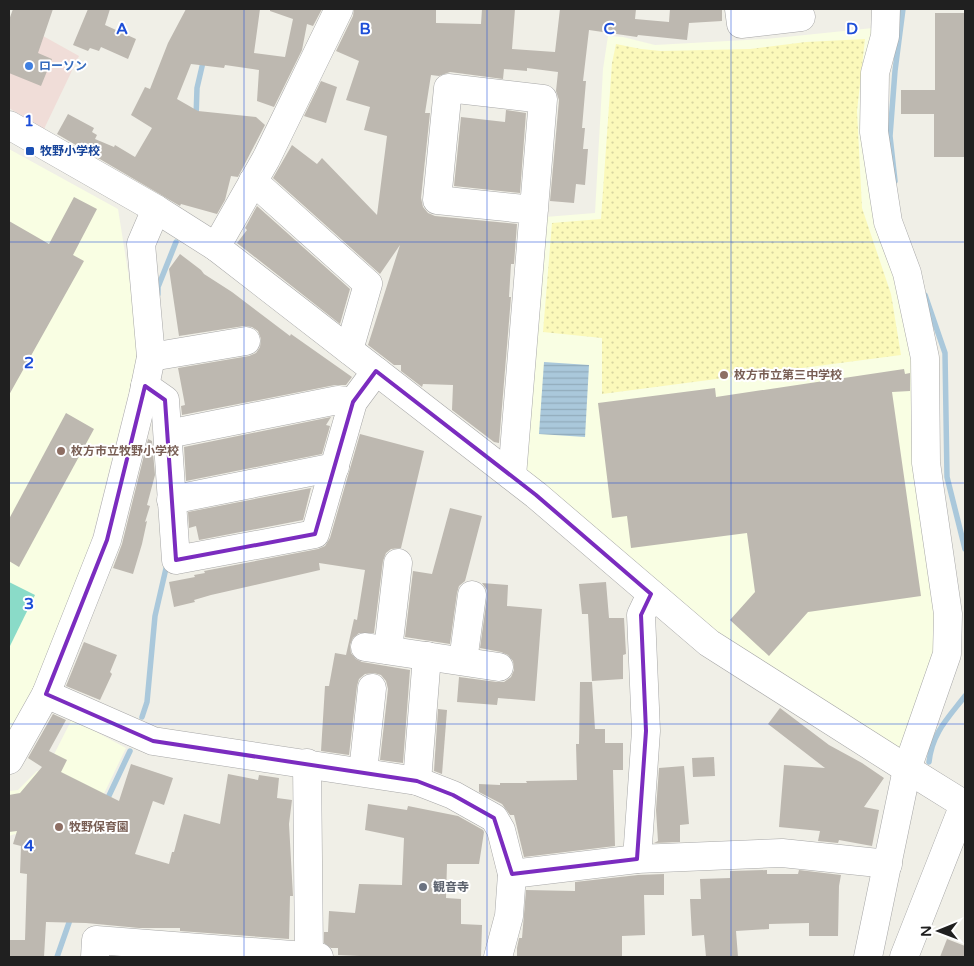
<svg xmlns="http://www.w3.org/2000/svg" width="974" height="966" font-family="'Varela Round','Noto Sans JP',sans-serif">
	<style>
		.commercial { fill: #f0ddd8 }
		.education { fill: #f9fee3 }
		.sand { fill: url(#sand-dots) }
		.pitch { fill: #8adbc8 }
		.water { fill: url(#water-rules) }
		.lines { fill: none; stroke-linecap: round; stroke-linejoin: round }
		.stream { stroke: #aac8db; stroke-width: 5.5 }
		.building { fill: #bdb8b0 }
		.minor-casing { stroke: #a7a7a7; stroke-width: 29 }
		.minor { stroke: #fff; stroke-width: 28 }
		.marked { fill: none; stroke: #7b2cbf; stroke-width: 4; stroke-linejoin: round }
		.grid { fill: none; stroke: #1d4ed8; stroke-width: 1; stroke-opacity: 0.55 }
		.shop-dot { fill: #3f7fe0; stroke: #fff; stroke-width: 2 }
		.transit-dot { fill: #1a4fb4; stroke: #fff; stroke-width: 2 }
		.education-dot { fill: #8d6e63; stroke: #fff; stroke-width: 2 }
		.worship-dot { fill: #6b7280; stroke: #fff; stroke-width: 2 }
		.labels { text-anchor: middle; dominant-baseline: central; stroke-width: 4; stroke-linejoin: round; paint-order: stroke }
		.shop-label { font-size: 12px; font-weight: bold; fill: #366cbe; stroke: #fff; text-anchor: start }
		.transit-label { font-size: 12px; font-weight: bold; fill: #164399; stroke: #fff; text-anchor: start }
		.education-label { font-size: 12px; font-weight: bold; fill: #785e54; stroke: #fff; text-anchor: start }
		.worship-label { font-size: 12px; font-weight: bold; fill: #5b616d; stroke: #fff; text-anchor: start }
		.grid-label { font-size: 16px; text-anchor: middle; font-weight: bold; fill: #1d4ed8; stroke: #fff; stroke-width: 4; stroke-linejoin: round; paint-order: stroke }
	</style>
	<defs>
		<pattern id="sand-dots" width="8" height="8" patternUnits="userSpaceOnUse" patternTransform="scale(1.25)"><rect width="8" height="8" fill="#fbf9ba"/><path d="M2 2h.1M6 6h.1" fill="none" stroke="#d7d5a0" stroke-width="1.8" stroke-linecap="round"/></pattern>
		<pattern id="water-rules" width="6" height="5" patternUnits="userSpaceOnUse" patternTransform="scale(1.25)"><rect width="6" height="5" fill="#aac8db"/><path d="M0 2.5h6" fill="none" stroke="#92acbc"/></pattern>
	</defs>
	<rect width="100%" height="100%" fill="#f0efe7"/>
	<path class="commercial" d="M9 17 79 56 44 129 9 108Z"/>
	<g class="education">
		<path d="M873 28 897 274 914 350 938 611 934 654 900 752 708 631 523 471 545 217 595 213 603 69 608 36 623 37 655 45 766 39Z"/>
		<path d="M9 149 118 209 140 347 88 554 32 695 9 736Z"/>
		<path d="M72 719 126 748 74 856 49 848 15 834 9 836V791L18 790 37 771 44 774Z"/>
	</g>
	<path class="sand" d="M865 39 857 111 862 208 891 294 901 355 602 394V338L543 332 552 223 601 219 612 63 616 44 641 49 661 51 750 49 806 42Z"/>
	<path class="pitch" d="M9 582 35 595 9 648Z"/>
	<path class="water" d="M544 362 589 365 585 437 539 434Z"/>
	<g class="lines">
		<g class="stream">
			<path d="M196 118 197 88 204 58"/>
			<path d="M895 181 890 136 895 71 903 9"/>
			<path d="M158 294V287L176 242"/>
			<path d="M925 295 945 353 947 477 965 549"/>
			<path d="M142 717 147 702 155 616 167 564"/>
			<path d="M929 762C932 733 948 718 965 696"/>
			<path d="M106 802 130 751"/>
			<path d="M57 957 71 917"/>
		</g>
	</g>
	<g class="building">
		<path d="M13 9H53L38 53 52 59 41 86 9 73V20Z"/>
		<path d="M88 9H110L105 25 136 39 128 59 101 47 99 51 90 48 88 51 73 45Z"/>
		<path d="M186 9H260L254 53 285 57 293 19 270 11V9H322L313 26 307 24 302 50 274 107 257 101 259 70 225 65 224 68 191 64 177 99 198 111 256 117 265 125 238 177 231 176 225 200 217 214 181 204 180 206 57 134 68 114 94 128 92 132 97 135 95 139 114 147 115 145 135 157 152 128 131 115 145 87 150 89 168 43Z"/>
		<path d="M354 9H436V23L481 24 482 9H515L512 49 555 52 560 9H636L635 19 669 22 670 9H722V21L689 23 687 40 638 35 637 37 589 30 583 81H586L582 128H585L583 149H588L585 185 576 184 574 203 550 201 559 100 556 91 558 72 527 68V71L504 69 503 79 450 72 439 76 431 75 425 113H430L421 198 423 207 428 213 435 216 517 224 514 264H511L509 297H511L499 443 494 442 452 410 453 385 423 384 422 387 401 371V365H394L368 345 400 245 380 274 273 178 292 145 317 164 322 158 377 215 387 136 364 130 370 107 346 100 359 61 336 51 353 16Z"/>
		<path d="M935 13H965V157H934V114H901V90H935Z"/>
		<path d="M321 81 337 87 326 123 304 116Z"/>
		<path d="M506 110 526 113 520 193 454 186 461 117 505 122Z"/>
		<path d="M74 197 97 209 73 255 84 261 9 395V221L49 244Z"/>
		<path d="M257 206 350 289 340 324 237 243 247 230 245 228Z"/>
		<path d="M180 254 201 270 204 274 232 292 290 336 291 334 352 377 346 385H335L182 415 181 406 185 405 178 368 249 356 256 353 260 347 261 339 258 331 252 327 244 326 179 336 169 269Z"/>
		<path d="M904 369 905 374 910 373V391L892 392 921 596 808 612 769 656 730 620 755 592 747 533 631 548 627 516 612 518 598 403 715 388 716 397Z"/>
		<path d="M66 413 94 429 19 567 9 561V519Z"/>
		<path d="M331 417 326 425 330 426 322 454 186 481 184 447Z"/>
		<path d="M360 434 424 451 401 548 391 549 386 553 383 561 374 633H359L353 638 350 645 351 653 356 659 362 662 410 670 403 763 380 760 388 689 386 681 381 675 374 673 365 674 359 679 357 686 349 755 321 751 325 686H329L335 653 346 655 354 619 357 620 365 570 319 563 320 570 211 595 194 600 195 602 174 607 169 582 195 577 194 575 205 573 204 571 318 549 325 546 330 538Z"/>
		<path d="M148 439 152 441 155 475 147 505 150 506 145 522 147 521 142 544 133 574 113 568 122 544Z"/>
		<path d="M311 488 303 520 199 540 196 526 189 528 188 512Z"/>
		<path d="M450 508 482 516 465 581 459 586 457 593 450 644 405 637 413 571 432 574Z"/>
		<path d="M606 582 609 618H624L626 654 623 655V679L592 681 588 614H582L579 584Z"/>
		<path d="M482 583 508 585 507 606 542 609 535 701 498 698 497 705 457 702 459 677 497 682H504L511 677 514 670 513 661 508 655 501 652 480 648 487 597V590Z"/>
		<path d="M84 642 117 655 110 672 112 674 100 700 66 686Z"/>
		<path d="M580 682H592L595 729H605V743H623V770H613L615 846 524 857 514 815H510L502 804 479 792V784L500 785V783H527L526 781 577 780 576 744H579Z"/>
		<path d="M780 708 829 745 862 763 884 778 864 807 879 810 872 846 839 840 838 843 818 841 820 831 779 827 784 765 825 768 768 724Z"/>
		<path d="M438 709 447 710 442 774 434 771Z"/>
		<path d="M53 714 66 720 49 751 67 760 61 772 119 801 131 764 173 778 164 805 153 801 135 854 169 864 172 852H174L184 814 220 824 228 774 258 780 259 775 279 778 277 798 292 800 289 824 293 896H290L289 939 180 931V928H139L86 923 46 922 44 957H9V940H25L27 874 20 873 21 846 13 844 17 831 9 832V795L20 793 42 767 28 758Z"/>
		<path d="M714 757 715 776 693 777 692 758Z"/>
		<path d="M684 766 689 824 680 825V842L654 843 658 841 656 810 659 768Z"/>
		<path d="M368 804 407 810 408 806 458 816 483 830 484 832 479 864H447L446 898 461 899V924L482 925 481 957H381L338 955V948H331L324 943V932H328L329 911 355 913 359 884 402 885 404 838 365 830Z"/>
		<path d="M767 870V874H798L799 870 841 875 839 886 838 936H809V923L769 924V929L736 931 738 957H706L704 935 692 936 690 899H701L700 879 730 878V871Z"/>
		<path d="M664 874V895H644L645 935 622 936V957H517V948L519 938H522L526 890 575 891V882L638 875Z"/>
		<path d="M947 939 965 946V957H940Z"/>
	</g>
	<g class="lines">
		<defs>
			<g id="minor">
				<path d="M739 9 741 24 801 17"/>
				<path d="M9 125 156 209 216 247 536 495 709 643 907 769 965 805"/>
				<path d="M253 181 368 284 349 350"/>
				<path d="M216 247 266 159 339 9"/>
				<path d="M151 357 246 341"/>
				<path d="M145 386 165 400 176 560 315 534 353 402 376 371"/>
				<path d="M168 434 338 400 353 402"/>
				<path d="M512 476 543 99 448 88 437 200 534 210"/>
				<path d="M171 500 335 467"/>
				<path d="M365 647 499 667"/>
				<path d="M388 650 398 563"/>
				<path d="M463 661 472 595"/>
				<path d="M46 694 153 741 417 781 453 795 494 818 501 830 512 874 509 916 498 957"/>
				<path d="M9 760 46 694 107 540 143 396 151 357 141 244 156 209"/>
				<path d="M307 763 309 956"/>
				<path d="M363 772 372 688"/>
				<path d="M417 781 427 656"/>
				<path d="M637 859 646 731 641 615 651 594"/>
				<path d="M512 874 637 859 782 853 888 864"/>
				<path d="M95 957 96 940 319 957"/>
				<path d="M868 957 907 769 947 654 948 614 926 463 925 358 907 273 888 222 874 132 875 73 885 36 886 9"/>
				<path d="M904 957 965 802"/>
			</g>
		</defs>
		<use href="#minor" class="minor-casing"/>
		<use href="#minor" class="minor"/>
	</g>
	<path class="marked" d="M376 371 536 495 651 594 641 615 646 731 637 859 512 874 494 818 453 795 417 781 153 741 46 694 107 540 145 386 165 400 176 560 315 534 353 402Z"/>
	<path class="grid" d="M244 9V957M487 9V957M731 9V957M9 242H965M9 483H965M9 724H965"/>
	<circle class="shop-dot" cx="29" cy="66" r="5"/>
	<rect class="transit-dot" x="25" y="146" width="10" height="10" rx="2.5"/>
	<g class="education-dot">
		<circle cx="724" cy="375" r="5"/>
		<circle cx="61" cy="451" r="5"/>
		<circle cx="59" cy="827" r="5"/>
	</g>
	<circle class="worship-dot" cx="423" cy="887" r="5"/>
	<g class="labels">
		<g class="shop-label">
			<text x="39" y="66">ローソン</text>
		</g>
		<g class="transit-label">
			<text x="40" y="151">牧野小学校</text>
		</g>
		<g class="education-label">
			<text x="734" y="375">枚方市立第三中学校</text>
			<text x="71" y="451">枚方市立牧野小学校</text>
			<text x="69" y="827">牧野保育園</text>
		</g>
		<g class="worship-label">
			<text x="433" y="887">観音寺</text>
		</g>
	</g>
	<g class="grid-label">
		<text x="122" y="34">A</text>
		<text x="365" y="34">B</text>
		<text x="609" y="34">C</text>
		<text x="852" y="34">D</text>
		<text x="29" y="126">1</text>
		<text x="29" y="368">2</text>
		<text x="29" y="609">3</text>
		<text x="29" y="851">4</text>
	</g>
	<rect width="974" height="966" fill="none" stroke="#202020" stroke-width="20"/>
	<g transform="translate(939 931) rotate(269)" stroke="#ffffff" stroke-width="4" paint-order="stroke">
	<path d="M0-4L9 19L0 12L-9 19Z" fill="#202020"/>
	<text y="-8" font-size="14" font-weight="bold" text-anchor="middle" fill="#202020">N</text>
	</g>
</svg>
